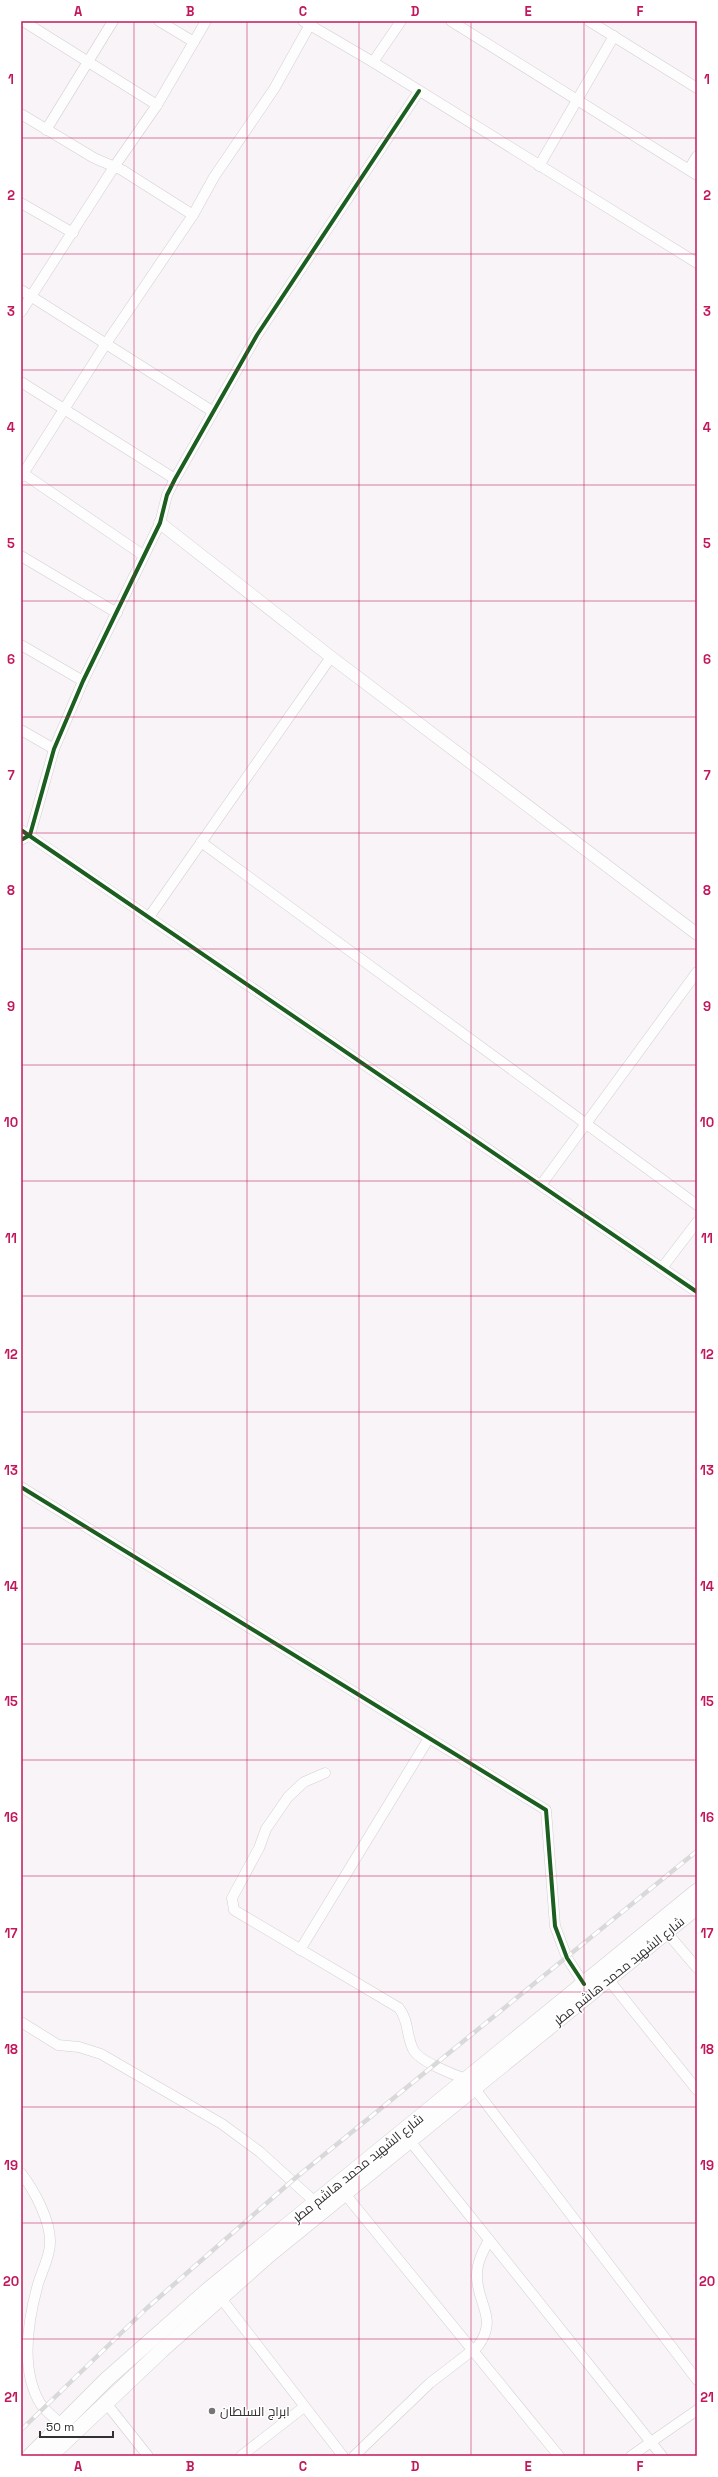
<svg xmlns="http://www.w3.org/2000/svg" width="718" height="2477" font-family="'Space Grotesk',Cairo,sans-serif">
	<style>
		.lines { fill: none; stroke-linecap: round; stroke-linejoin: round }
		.minor-casing { stroke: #d3cfd1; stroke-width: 11 }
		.tertiary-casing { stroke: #d3cfd1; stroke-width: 13 }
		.primary-casing { stroke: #d3cfd1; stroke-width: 16 }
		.minor { stroke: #fefdfe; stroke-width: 10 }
		.tertiary { stroke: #fefdfe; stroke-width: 12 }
		.primary { stroke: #fefdfe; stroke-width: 15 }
		.rail-casing { stroke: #dad9d9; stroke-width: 4.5 }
		.rail { stroke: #fff; stroke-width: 3; stroke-dasharray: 9; stroke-linecap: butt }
		.cycleway-casing { stroke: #fff; stroke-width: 6 }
		.cycleway { stroke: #1b5e20; stroke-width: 4 }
		.grid { fill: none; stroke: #c2185b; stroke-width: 1; stroke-opacity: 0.55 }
		.poi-dot { fill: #787576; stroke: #fff; stroke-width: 1.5 }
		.labels { text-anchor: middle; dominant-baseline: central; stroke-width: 3; stroke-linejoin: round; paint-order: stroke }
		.street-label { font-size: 13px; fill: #333031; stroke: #fff }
		.poi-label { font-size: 13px; fill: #333031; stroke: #fff; text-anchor: start }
		.neatline { fill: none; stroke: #c2185b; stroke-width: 1.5 }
		.grid-label { font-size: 13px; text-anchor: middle; font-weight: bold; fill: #c2185b }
	</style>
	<rect width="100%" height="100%" fill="#f9f4f7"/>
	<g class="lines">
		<defs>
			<g id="minor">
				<path d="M23 21 157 105"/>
				<path d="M159 21 194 42"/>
				<path d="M303 21 373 62 401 21"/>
				<path d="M451 21 697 175"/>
				<path d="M589 21 697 88"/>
				<path d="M373 62 697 263"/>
				<path d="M21 114 94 158 122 170 193 215 214 177 274 89 312 21"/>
				<path d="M46 130 113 21"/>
				<path d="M539 166 614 36"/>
				<path d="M689 169 697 156"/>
				<path d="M21 203 73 233"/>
				<path d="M21 290 212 411"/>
				<path d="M21 312 114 167 157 105 206 21"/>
				<path d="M21 382 175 479"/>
				<path d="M21 472 143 555"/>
				<path d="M21 477 105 345 193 215"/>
				<path d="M21 556 117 613"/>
				<path d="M21 645 83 681"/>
				<path d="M21 730 54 749"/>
				<path d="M21 830 697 1292"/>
				<path d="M21 840 30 835 54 749 83 681 160 523 167 495 175 479 257 335 419 91"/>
				<path d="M201 842 697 1205"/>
				<path d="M149 917 331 657"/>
				<path d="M541 1185 697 972"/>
				<path d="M662 1268 697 1222"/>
				<path d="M21 1487 546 1810 555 1926 567 1958 584 1984"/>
				<path d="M325 1773 304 1782 288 1797 266 1829 259 1848 232 1898 234 1910 399 2008C409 2021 406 2035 413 2049 418 2061 454 2075 466 2079"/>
				<path d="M663 1928 697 1968"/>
				<path d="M300 1950 429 1738"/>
				<path d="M608 1979 697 2090"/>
				<path d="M21 2022 58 2045 79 2047 101 2054 222 2124 260 2152 315 2202"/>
				<path d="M475 2089 697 2380"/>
				<path d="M410 2141 662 2456"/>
				<path d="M21 2173C34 2190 51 2221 50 2243 50 2256 42 2271 38 2284 28 2320 20 2369 40 2403 45 2411 55 2418 62 2425"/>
				<path d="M345 2194 559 2456"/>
				<path d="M220 2297 343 2456"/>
				<path d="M106 2403 148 2456"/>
				<path d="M241 2456 304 2407"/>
				<path d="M354 2456 430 2383 478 2346C499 2318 476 2303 477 2275 477 2262 483 2251 489 2240"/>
				<path d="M631 2456 697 2410"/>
			</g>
			<path id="tertiary" d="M160 523 331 657 697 934"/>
			<g id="primary">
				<path d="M30 2456 107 2379 209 2289 697 1891"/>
				<path d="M50 2456 162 2350 269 2255 697 1907"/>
			</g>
		</defs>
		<use href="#minor" class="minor-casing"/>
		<use href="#tertiary" class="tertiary-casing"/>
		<use href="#primary" class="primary-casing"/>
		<use href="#minor" class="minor"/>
		<use href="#tertiary" class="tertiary"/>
		<use href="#primary" class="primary"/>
		<defs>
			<path id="rail" d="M21 2430 147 2308 293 2180 697 1851"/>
		</defs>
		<use href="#rail" class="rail-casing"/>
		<use href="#rail" class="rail"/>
		<defs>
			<g id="cycleway">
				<path d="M21 830 697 1292"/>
				<path d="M21 840 30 835 54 749 83 681 160 523 167 495 175 479 257 335 419 91"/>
				<path d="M21 1487 546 1810 555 1926 567 1958 584 1984"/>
			</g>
		</defs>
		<use href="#cycleway" class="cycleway-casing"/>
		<use href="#cycleway" class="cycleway"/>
	</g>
	<path class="grid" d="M134 21V2456M247 21V2456M359 21V2456M471 21V2456M584 21V2456M21 138H697M21 254H697M21 370H697M21 485H697M21 601H697M21 717H697M21 833H697M21 949H697M21 1065H697M21 1181H697M21 1296H697M21 1412H697M21 1528H697M21 1644H697M21 1760H697M21 1876H697M21 1992H697M21 2107H697M21 2223H697M21 2339H697"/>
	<circle class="poi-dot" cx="212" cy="2411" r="4"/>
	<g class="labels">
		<g class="street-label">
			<text transform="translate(619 1971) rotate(-39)">شارع الشهيد محمد هاشم مطر</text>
			<text transform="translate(358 2168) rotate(-39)">شارع الشهيد محمد هاشم مطر</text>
		</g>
		<g class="poi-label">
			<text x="220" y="2411">ابراج السلطان</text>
		</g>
	</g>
	<rect width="718" height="2477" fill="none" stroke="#ffffff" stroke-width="44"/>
	<path d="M40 2431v6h73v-6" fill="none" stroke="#333031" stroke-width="2"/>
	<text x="46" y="2431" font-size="12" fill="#333031" stroke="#ffffff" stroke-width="3" paint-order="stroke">50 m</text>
	<rect x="22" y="22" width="674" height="2433" class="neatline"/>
	<g class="grid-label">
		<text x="78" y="16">A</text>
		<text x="190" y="16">B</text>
		<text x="303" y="16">C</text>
		<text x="415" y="16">D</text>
		<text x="528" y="16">E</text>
		<text x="640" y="16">F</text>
		<text x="11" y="84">1</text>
		<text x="707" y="84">1</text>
		<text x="11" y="200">2</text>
		<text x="707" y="200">2</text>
		<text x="11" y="316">3</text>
		<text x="707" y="316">3</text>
		<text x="11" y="432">4</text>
		<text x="707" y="432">4</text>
		<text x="11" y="548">5</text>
		<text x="707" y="548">5</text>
		<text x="11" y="664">6</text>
		<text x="707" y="664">6</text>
		<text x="11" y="780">7</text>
		<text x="707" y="780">7</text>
		<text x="11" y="895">8</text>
		<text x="707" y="895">8</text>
		<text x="11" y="1011">9</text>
		<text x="707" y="1011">9</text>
		<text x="11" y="1127">10</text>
		<text x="707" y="1127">10</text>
		<text x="11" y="1243">11</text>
		<text x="707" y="1243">11</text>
		<text x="11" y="1359">12</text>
		<text x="707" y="1359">12</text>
		<text x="11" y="1475">13</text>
		<text x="707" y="1475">13</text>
		<text x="11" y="1591">14</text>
		<text x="707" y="1591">14</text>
		<text x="11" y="1706">15</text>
		<text x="707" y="1706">15</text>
		<text x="11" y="1822">16</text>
		<text x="707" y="1822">16</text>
		<text x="11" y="1938">17</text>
		<text x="707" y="1938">17</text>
		<text x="11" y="2054">18</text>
		<text x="707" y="2054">18</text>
		<text x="11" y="2170">19</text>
		<text x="707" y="2170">19</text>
		<text x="11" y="2286">20</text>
		<text x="707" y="2286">20</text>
		<text x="11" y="2402">21</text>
		<text x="707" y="2402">21</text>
		<text x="78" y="2471">A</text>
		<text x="190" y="2471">B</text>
		<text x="303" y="2471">C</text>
		<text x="415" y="2471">D</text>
		<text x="528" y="2471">E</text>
		<text x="640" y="2471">F</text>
	</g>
</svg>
